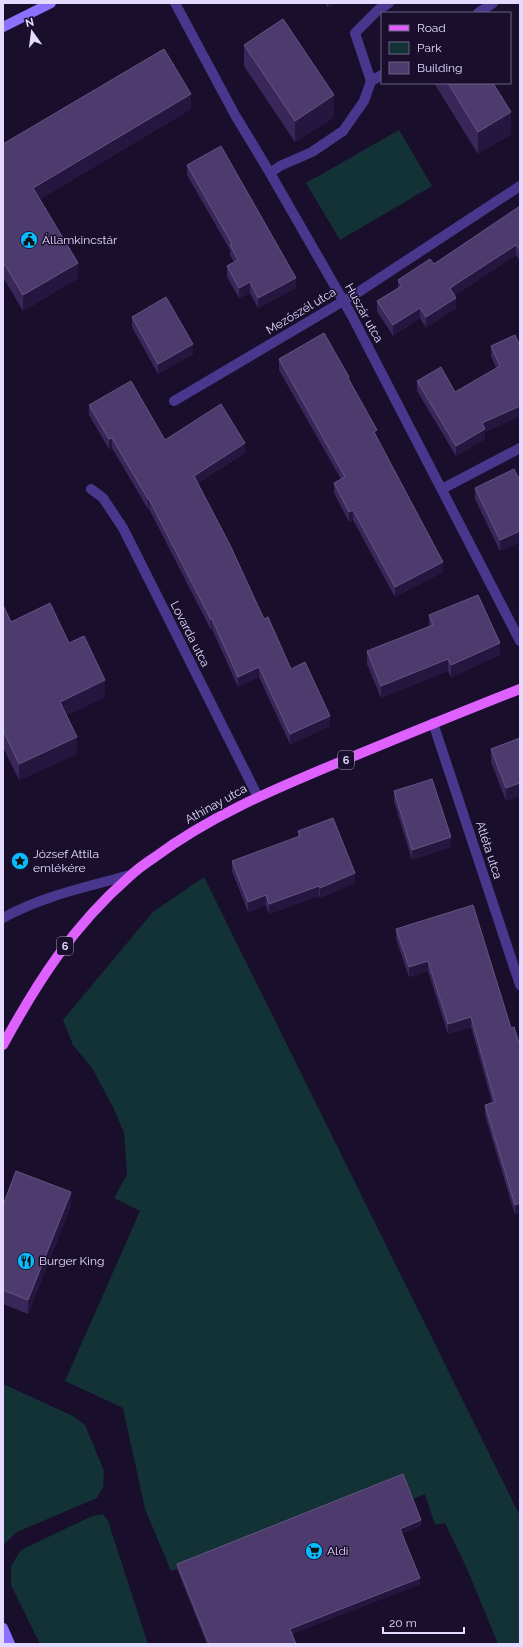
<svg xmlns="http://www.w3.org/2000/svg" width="523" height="1647" font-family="Raleway,sans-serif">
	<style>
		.green { fill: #123236 }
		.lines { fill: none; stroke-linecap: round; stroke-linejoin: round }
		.street { stroke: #49378e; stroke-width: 10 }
		.secondary { stroke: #8c71ff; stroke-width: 10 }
		.primary { stroke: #de61ff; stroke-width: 10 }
		.wall { fill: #3a275a }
		.shaded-wall { fill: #251640 }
		.building { fill: #4c3b6c; stroke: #645483 }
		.labels { text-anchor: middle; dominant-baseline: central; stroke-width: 3; stroke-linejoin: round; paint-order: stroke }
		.shield { fill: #190f2c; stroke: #a79dc0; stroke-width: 1 }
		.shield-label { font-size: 11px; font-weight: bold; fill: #e4daff }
		.poi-label { font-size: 12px; fill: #e4daff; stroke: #190f2c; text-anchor: start }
		.street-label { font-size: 12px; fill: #e4daff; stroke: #190f2c }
	</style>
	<rect width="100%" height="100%" fill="#190f2c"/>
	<g class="green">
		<path d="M399 130 432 186 340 240 306 183Z"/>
		<path d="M204 877 520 1516V1644H498L468 1571 445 1523 435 1525 425 1494 411 1500 171 1571 145 1509 123 1408 65 1381 140 1211 114 1198 127 1175 124 1133 113 1107 92 1068 73 1045 63 1020 153 912Z"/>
		<path d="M3 1384 73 1416 85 1425 104 1471 103 1487 97 1498 17 1532 3 1545Z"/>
		<path d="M103 1514 108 1521 148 1644H40L11 1585V1566L21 1550 92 1516Z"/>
	</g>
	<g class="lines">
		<g class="street">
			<path d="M175 3 235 115 270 173 352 316 520 641"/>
			<path d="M478 13 493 3"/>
			<path d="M371 81 382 75"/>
			<path d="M270 173 280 166 312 152 343 131 364 101 371 81 355 33 378 10 389 3"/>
			<path d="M174 401 357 293 520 186"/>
			<path d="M91 489 103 498 123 528 258 797"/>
			<path d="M442 489 520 448"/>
			<path d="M433 723 520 985"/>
			<path d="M3 918C42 896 87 887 130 875"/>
		</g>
		<g class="secondary">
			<path d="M3 27 51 3"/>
			<path d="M3 1628 10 1644"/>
		</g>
		<path class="primary" d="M3 1045C38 981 73 926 129 877 137 869 146 863 155 857 209 817 268 792 330 766 393 740 456 714 520 689"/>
	</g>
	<g class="wall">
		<path d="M325 3H335L328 8Z"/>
		<path d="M244 45 334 117 295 142 244 66Z"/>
		<path d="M434 83H493L511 134 478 154Z"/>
		<path d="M191 109 40 199 78 278 23 311 3 277V144Z"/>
		<path d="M187 165 296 288 258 308 250 293 239 298 227 277V266L234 262 230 255V250L187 175Z"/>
		<path d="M520 206V261L516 255 455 295 456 308 426 328 420 318 393 336 377 311V301L398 288V280L434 264Z"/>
		<path d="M132 317 193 354 158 374 132 327Z"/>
		<path d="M491 346H520V416L485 432V439L456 456 417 391V381L455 392 496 368 491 356Z"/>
		<path d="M279 359 349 380 443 572 395 597 353 520 349 522 334 493V483L341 479 279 370Z"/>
		<path d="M89 405 165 440 245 453 198 483 264 619 291 669 330 726 290 744 259 677 238 687 212 629 211 630 149 509H148L112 448 109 449 89 415Z"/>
		<path d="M520 476V542L500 551 475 499V488Z"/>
		<path d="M3 605 11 622 69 643 105 697 67 715 77 754 19 780 3 747Z"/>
		<path d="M429 615 500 655 451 677 448 671 381 698 367 664V651L429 627Z"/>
		<path d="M520 738V796L506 801 491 762V749Z"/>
		<path d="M394 791 451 847 412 860 394 801Z"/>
		<path d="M298 831 355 883 320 898 319 896 269 914 266 905 248 912 232 871V861L298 837Z"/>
		<path d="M396 929 511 1028 520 1046 515 1215 485 1115V1105L492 1102 471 1027 448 1034 428 971 409 977 396 939Z"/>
		<path d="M3 1205 71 1206 28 1314 3 1304Z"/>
		<path d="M421 1526 402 1533 420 1584 292 1634 296 1644H207L177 1569V1564Z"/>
	</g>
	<g class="shaded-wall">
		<path d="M328 3H335L328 8Z"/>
		<path d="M191 94V109L33 203V188Z"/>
		<path d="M334 95V117L295 142V121Z"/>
		<path d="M511 112V134L478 154V132Z"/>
		<path d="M516 245V255L450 298V288Z"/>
		<path d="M78 263V278L23 311V295Z"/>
		<path d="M296 278V288L258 308V298Z"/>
		<path d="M250 282V293L239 298V288Z"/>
		<path d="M456 298V308L426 328V317Z"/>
		<path d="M420 308V318L393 336V325Z"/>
		<path d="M193 344V354L158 374V364Z"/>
		<path d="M520 406V416L485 432V439L456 456V446L482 423Z"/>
		<path d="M112 438V448L109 449V439Z"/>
		<path d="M245 443V453L194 486V476Z"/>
		<rect x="148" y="499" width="1" height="10"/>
		<path d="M353 510V520L349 522V512Z"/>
		<path d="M520 531V542L500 551V540Z"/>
		<path d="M443 562V572L395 597V587Z"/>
		<path d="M212 619V629L211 630V620Z"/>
		<path d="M500 643V655L451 677V665Z"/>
		<path d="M448 659V671L381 698V686Z"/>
		<path d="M259 667V677L238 687V677Z"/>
		<path d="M105 680V697L60 718V702Z"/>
		<path d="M330 716V726L290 744V734Z"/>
		<path d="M77 737V754L19 780V764Z"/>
		<path d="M520 783V796L506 801V788Z"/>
		<path d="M451 837V847L412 860V850Z"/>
		<path d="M355 873V883L320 898V888Z"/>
		<path d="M319 886V896L269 914V904Z"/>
		<path d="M266 895V905L248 912V902Z"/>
		<path d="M428 961V971L409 977V967Z"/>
		<path d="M471 1017V1027L448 1034V1024Z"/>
		<path d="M71 1192V1206L28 1314V1300Z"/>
		<path d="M520 1203V1213L515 1215V1205Z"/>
		<path d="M421 1520V1526L400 1534V1529Z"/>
		<path d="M420 1578V1584L290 1635V1629Z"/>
	</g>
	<g class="building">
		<path d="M283 19 334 95 295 121 244 45Z"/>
		<path d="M164 49 191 94 33 188 78 263 23 295 3 262V144Z"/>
		<path d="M448 83H493L511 112 478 132Z"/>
		<path d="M221 146 296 278 258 298 250 282 239 288 227 266 238 260 230 245 232 244 187 165Z"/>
		<path d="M520 206V250L516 245 450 288 456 298 426 317 420 308 393 325 377 301 402 286 398 280 430 259 434 264Z"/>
		<path d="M166 297 193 344 158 364 132 317Z"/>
		<path d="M324 333 349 377 348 378 377 430 374 432 443 562 395 587 353 510 349 512 334 483 345 477 279 359Z"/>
		<path d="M515 335 520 346V406L482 423 485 429 456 446 417 381 441 367 455 392 500 366 491 346Z"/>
		<path d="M131 381 165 440 221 404 245 443 194 476 230 545 264 619 268 617 291 669 305 662 330 716 290 734 259 667 238 677 212 619 211 620 149 499H148L112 438 109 439 89 405Z"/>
		<path d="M514 469 518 477 520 476V531L500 540 475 488Z"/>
		<path d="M478 595 500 643 451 665 448 659 381 686 367 651 433 625 429 615Z"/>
		<path d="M50 603 69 643 84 636 105 680 60 702 77 737 19 764 3 730V605L11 622Z"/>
		<path d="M520 738V783L506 788 491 749Z"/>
		<path d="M432 779 451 837 412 850 394 791Z"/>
		<path d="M333 818 355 873 320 888 319 886 269 904 266 895 248 902 232 861 300 836 298 831Z"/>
		<path d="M473 905 511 1028 514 1027 520 1046V1203L515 1205 485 1105 495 1102 471 1017 448 1024 428 961 409 967 396 929Z"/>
		<path d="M16 1171 71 1192 28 1300 3 1290V1205Z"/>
		<path d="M403 1474 421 1520 400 1529 420 1578 290 1629 296 1644H209L177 1564Z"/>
	</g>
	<defs>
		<symbol id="civic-disc" viewBox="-11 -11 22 22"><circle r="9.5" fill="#06bdff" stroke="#190f2c"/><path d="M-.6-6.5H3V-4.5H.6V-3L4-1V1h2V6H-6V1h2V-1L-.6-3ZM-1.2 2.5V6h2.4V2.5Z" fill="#111"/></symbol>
		<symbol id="sight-disc" viewBox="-11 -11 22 22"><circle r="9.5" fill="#06bdff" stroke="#190f2c"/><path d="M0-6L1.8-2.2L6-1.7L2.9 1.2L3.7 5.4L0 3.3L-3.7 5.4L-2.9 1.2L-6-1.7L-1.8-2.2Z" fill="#111"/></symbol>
		<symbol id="restaurant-disc" viewBox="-11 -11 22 22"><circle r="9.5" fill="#06bdff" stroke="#190f2c"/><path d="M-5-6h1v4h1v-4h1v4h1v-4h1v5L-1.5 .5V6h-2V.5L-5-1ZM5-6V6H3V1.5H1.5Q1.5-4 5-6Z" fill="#111"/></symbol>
		<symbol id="supermarket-disc" viewBox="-11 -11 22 22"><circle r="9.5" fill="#06bdff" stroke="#190f2c"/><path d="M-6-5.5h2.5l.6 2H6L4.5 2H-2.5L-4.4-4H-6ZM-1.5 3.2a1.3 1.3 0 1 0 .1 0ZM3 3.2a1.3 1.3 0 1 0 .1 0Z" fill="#111"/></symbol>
	</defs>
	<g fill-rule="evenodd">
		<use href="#civic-disc" x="19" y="230" width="20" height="20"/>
		<use href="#sight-disc" x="10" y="851" width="20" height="20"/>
		<use href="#restaurant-disc" x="16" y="1251" width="20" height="20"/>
		<use href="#supermarket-disc" x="304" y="1541" width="20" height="20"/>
	</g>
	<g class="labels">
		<g class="shield">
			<rect x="338" y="751" width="16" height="18" rx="3"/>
			<rect x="57" y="937" width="16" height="18" rx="3"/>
		</g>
		<g class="shield-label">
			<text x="346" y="760">6</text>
			<text x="65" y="946">6</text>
		</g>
		<g class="poi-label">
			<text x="42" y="240">Államkincstár</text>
			<text x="33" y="854">József Attila<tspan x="33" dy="14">emlékére</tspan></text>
			<text x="39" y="1261">Burger King</text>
			<text x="327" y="1551">Aldi</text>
		</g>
		<g class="street-label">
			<text transform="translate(301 311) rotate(-31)">Mezőszél utca</text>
			<text transform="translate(364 313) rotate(61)">Huszár utca</text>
			<text transform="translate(190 634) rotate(63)">Lovarda utca</text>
			<text transform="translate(216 804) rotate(-29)">Athinay utca</text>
			<text transform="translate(489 850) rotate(72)">Atléta utca</text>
		</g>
	</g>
	<rect width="523" height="1647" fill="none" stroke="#e4daff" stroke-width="8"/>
	<rect x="381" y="12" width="130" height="72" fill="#190f2c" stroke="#6a6080"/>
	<rect x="389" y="25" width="20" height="6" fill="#de61ff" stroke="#6a6080"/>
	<text x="417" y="32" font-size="12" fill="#e4daff">Road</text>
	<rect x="389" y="42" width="20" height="12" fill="#123236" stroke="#6a6080"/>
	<text x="417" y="52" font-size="12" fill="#e4daff">Park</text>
	<rect x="389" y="62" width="20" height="12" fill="#4c3b6c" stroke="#6a6080"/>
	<text x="417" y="72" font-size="12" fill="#e4daff">Building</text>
	<g transform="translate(32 32) rotate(346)" stroke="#190f2c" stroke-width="3" paint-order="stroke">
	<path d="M0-3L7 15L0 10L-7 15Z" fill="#e4daff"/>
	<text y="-6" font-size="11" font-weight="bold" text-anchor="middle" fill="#e4daff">N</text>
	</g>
	<path d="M383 1627v6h81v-6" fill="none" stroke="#e4daff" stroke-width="2"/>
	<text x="389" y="1627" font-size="12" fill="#e4daff" stroke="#190f2c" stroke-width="3" paint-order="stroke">20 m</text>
</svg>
